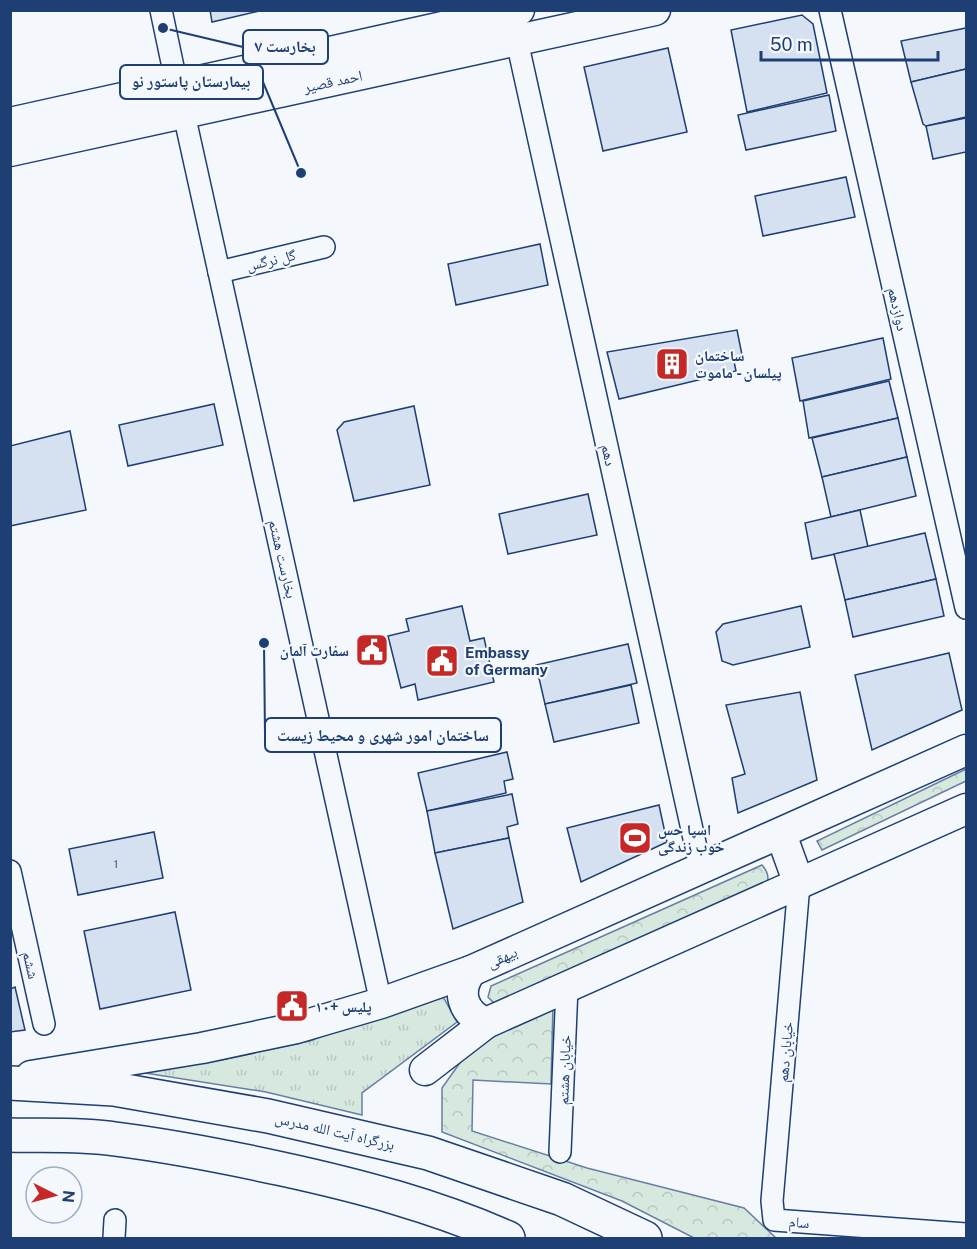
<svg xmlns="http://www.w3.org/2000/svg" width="977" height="1249" font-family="'Public Sans','Noto Naskh Arabic',sans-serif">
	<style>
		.grass { fill: url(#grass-tufts); stroke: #687fa3; stroke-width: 1.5 }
		.forest { fill: url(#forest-crowns); stroke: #687fa3; stroke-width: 1.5 }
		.building { fill: #d5e0f0; stroke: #1d3f73; stroke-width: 1.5 }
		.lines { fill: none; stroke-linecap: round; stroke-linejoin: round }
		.minor-casing { stroke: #1d3f73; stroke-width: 24 }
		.secondary-casing { stroke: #1d3f73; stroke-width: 33 }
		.trunk-casing { stroke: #1d3f73; stroke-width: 36 }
		.minor { stroke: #f4f7fb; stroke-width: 21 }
		.secondary { stroke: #f4f7fb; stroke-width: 30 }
		.trunk { stroke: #f4f7fb; stroke-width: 33 }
		.labels { text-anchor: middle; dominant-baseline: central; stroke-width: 4.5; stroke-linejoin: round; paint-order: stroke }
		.number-label { font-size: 12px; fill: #4b6792 }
		.street-label { font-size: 15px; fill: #1d3f73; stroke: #f4f7fb }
		.poi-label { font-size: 15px; font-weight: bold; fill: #1d3f73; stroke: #f4f7fb; text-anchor: start }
		.leader { fill: none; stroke: #1d3f73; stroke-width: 2 }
		.callout-dot { fill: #1d3f73; stroke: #f4f7fb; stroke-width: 2 }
		.callout { fill: #f4f7fb; stroke: #1d3f73; stroke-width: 2 }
		.callout-label { font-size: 16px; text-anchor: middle; font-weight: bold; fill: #1d3f73 }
	</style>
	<defs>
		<pattern id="grass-tufts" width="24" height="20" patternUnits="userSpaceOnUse" patternTransform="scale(1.5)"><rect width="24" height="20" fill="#d7e8df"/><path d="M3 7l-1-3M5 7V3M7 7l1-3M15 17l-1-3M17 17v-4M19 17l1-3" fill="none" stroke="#b8c8c3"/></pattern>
		<pattern id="forest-crowns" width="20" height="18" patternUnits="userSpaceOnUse" patternTransform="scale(1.5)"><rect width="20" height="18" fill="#d7e8df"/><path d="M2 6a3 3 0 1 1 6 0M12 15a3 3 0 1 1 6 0" fill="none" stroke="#b8c8c3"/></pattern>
	</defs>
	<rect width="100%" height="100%" fill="#f4f7fb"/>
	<path class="grass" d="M440 991 457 1022 362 1093V1115L266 1092 126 1070 215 1061 310 1041Z"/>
	<g class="forest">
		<path d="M966 769V781L822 850 817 841Z"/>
		<path d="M762 865C768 872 769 877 767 885L495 1004 488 997 491 986Z"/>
		<path d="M553 1005 551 1084 473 1080 472 1131 587 1168 744 1208 776 1238H694L622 1201 442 1132V1088L464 1057 495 1032Z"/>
	</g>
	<g class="building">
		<path d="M210 10H264L212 22Z"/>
		<path d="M802 15 813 24 827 93 747 112 731 30Z"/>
		<path d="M966 28V69L911 82 901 41Z"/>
		<path d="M668 48 687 132 603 151 584 67Z"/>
		<path d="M966 69V117L926 126 923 124 911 82Z"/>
		<path d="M829 95 836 131 746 150 738 115Z"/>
		<path d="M966 118V152L933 159 926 126Z"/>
		<path d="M846 177 855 217 763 236 755 196Z"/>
		<path d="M540 244 548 285 456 305 448 264Z"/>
		<path d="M737 330 742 355 733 357 736 371 619 399 607 352Z"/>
		<path d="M883 338 891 379 800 401 792 358Z"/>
		<path d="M889 381 898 418 809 438 803 401Z"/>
		<path d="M214 404 223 445 128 466 119 425Z"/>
		<path d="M414 406 430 485 354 501 337 430 344 422Z"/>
		<path d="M898 418 907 457 822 477 812 438Z"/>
		<path d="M70 431 86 510 10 526V446Z"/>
		<path d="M907 457 916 496 831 517 822 477Z"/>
		<path d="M588 494 597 535 508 554 499 514Z"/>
		<path d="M860 510 868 547 812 559 805 523Z"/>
		<path d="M925 533 936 579 845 600 834 554Z"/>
		<path d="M936 579 944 616 853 637 845 600Z"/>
		<path d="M462 606 470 641 484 638 494 682 418 700 415 684 401 688 388 636 409 631 406 619Z"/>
		<path d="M801 606 810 647 733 665 722 661 716 632 723 624Z"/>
		<path d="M628 644 637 683 545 704 536 665Z"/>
		<path d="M949 653 962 710 872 750 855 675Z"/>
		<path d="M631 685 639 723 554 742 545 704Z"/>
		<path d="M800 692 817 780 738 813 732 778 745 774 726 705Z"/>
		<path d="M507 752 513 779 504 781 506 793 427 811 418 773Z"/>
		<path d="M512 794 518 824 507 827 509 838 435 853 427 811Z"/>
		<path d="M659 805 667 842 581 882 567 828Z"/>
		<path d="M154 832 163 878 78 895 69 849Z"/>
		<path d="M509 838 523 902 453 929 435 853Z"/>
		<path d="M175 912 191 990 100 1009 84 931Z"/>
		<path d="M15 987 25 1030 10 1032V989Z"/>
	</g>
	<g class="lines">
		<defs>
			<g id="minor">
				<path d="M161 10 177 86"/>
				<path d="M830 10 966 608"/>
				<path d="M517 41 701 870"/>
				<path d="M184 114 381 1003"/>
				<path d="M219 272 324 247"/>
				<path d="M10 871 44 1024"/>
				<path d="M799 884 772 1201 774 1220 966 1234"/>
				<path d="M560 1152 567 987"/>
				<path d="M114 1238 115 1220"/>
			</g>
			<g id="secondary">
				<path d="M10 123 519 10"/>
				<path d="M10 151 655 10"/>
				<path d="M781 834 799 884"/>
				<path d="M471 971C456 991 462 1013 486 1023"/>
				<path d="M425 1070 486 1023 966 809"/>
				<path d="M31 1076 202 1048 296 1028 381 1003 471 971 966 750"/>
			</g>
			<g id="trunk">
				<path d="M10 1083 114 1089 268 1116 428 1153 562 1199 645 1238"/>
				<path d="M10 1135C45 1136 81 1134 115 1139 171 1146 227 1157 282 1169 360 1186 435 1206 508 1238"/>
			</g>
		</defs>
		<use href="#minor" class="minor-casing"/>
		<use href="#secondary" class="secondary-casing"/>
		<use href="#trunk" class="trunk-casing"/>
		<use href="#minor" class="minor"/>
		<use href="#secondary" class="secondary"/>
		<use href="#trunk" class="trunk"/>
	</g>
	<defs>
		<symbol id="building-square" viewBox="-11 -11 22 22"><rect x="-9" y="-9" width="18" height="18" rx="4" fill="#c62828" stroke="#f4f7fb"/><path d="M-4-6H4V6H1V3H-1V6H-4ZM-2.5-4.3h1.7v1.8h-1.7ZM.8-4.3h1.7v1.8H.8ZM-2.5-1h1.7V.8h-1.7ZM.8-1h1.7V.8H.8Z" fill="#fff"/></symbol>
		<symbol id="civic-square" viewBox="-11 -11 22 22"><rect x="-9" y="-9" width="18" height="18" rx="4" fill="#c62828" stroke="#f4f7fb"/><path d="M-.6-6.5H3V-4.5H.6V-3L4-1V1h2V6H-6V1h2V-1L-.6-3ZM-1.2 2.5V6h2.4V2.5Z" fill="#fff"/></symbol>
		<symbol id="stadium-square" viewBox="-11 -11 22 22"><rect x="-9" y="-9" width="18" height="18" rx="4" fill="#c62828" stroke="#f4f7fb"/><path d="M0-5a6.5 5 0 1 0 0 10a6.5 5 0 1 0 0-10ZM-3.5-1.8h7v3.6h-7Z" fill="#fff"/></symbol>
	</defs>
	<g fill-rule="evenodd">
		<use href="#building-square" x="653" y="345" width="38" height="38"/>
		<use href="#civic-square" x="353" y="631" width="38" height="38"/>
		<use href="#civic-square" x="423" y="642" width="38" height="38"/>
		<use href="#stadium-square" x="616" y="819" width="38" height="38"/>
		<use href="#civic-square" x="273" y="987" width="38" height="38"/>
	</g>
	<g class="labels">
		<g class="number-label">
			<text x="116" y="864">1</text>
		</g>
		<g class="street-label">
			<text transform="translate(333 81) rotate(-12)">احمد قصیر</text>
			<text transform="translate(271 260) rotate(-13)">گل نرگس</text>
			<text transform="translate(898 309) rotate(77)">دوازدهم</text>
			<text transform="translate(609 455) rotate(78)">دهم</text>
			<text transform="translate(283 559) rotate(77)">بخارست هشتم</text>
			<text transform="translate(502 957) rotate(-24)">بیهقی</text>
			<text transform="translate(31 965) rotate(77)">ششم</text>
			<text transform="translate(785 1052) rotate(-85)">خیابان دهم</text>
			<text transform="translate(564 1070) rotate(-88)">خیابان هشتم</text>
			<text transform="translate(335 1131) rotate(13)">بزرگراه آیت الله مدرس</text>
			<text transform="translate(799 1222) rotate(4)">سام</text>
		</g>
		<g class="poi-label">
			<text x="695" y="355">ساختمان<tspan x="695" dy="17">پیلسان - ماموت</tspan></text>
			<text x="349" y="650" text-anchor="end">سفارت آلمان</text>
			<text x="465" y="652">Embassy<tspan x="465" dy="17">of Germany</tspan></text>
			<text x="658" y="829">اسپا حس<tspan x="658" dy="17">خوب زندگی</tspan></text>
			<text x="315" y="1006">پلیس +۱٠</text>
		</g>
	</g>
	<path class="leader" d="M163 28L243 47M301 173L263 82M264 643L265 735"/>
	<g class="callout-dot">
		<circle cx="163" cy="28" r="6"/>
		<circle cx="301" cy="173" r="6"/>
		<circle cx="264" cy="643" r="6"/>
	</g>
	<g class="callout">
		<rect x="243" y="30" width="85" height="34" rx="6"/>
		<rect x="120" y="65" width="143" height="34" rx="6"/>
		<rect x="265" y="718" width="236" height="34" rx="6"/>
	</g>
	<g class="callout-label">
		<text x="285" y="52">بخارست ۷</text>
		<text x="191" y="87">بیمارستان پاستور نو</text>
		<text x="383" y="741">ساختمان امور شهری و محیط زیست</text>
	</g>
	<rect width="977" height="1249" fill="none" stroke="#1d3f73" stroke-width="24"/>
	<g transform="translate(54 1195) rotate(96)"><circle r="28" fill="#f4f7fb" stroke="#9eadc5" stroke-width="1.5"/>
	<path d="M0-4.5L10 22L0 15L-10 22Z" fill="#c62828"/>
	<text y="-9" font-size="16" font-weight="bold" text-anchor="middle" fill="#1d3f73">N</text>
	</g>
	<path d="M761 51v9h177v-9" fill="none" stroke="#1d3f73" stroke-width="3"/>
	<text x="770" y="51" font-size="18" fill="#1d3f73" stroke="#f4f7fb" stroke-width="4.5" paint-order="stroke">50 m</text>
</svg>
